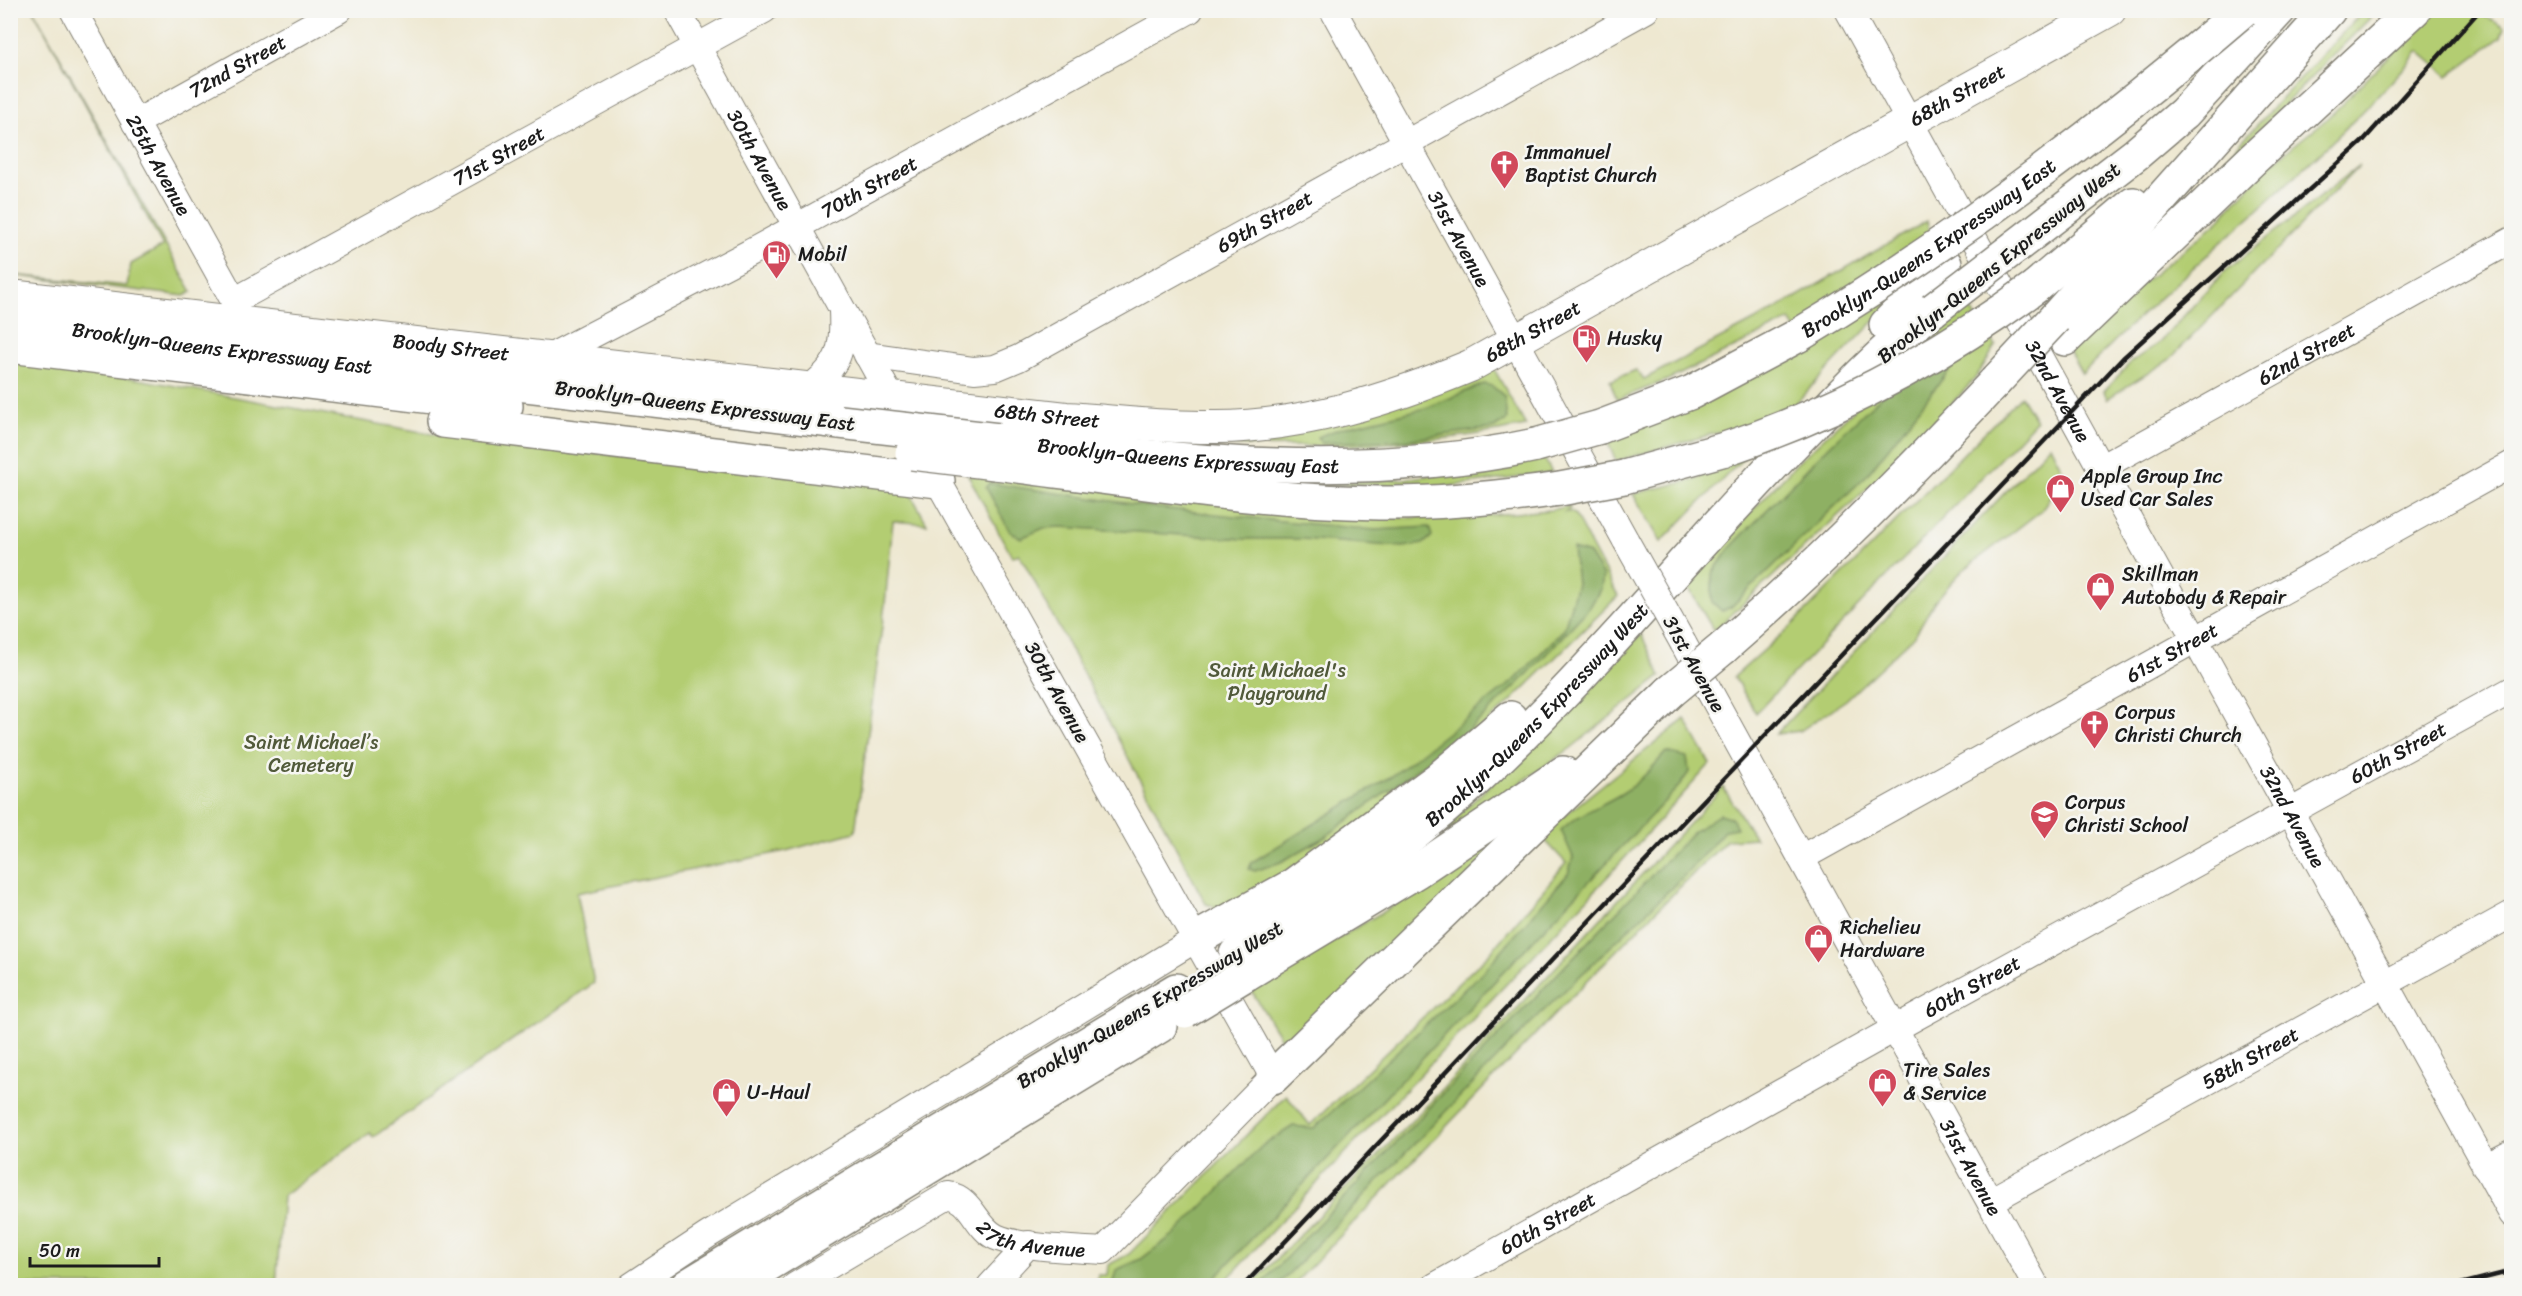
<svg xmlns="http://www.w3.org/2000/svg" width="2522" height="1296" font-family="Sriracha,sans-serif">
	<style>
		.green { fill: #b3cd72; stroke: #687447; stroke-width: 1.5 }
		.forest { fill: #8eb064; stroke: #556640; stroke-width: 1.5 }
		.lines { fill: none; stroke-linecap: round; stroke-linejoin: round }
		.minor-casing { stroke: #858276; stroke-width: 28 }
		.major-casing { stroke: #858276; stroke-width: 34 }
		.highway-casing { stroke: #858276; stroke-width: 36 }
		.minor { stroke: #fff; stroke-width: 26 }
		.major { stroke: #fff; stroke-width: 32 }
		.highway { stroke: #fff; stroke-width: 33 }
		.rail { stroke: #1c1c1c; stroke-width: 4.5 }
		.minor-bridge-casing { stroke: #858276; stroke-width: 28; stroke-linecap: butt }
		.highway-bridge-casing { stroke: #858276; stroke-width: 36; stroke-linecap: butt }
		.minor-bridge { stroke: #fff; stroke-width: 26 }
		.highway-bridge { stroke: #fff; stroke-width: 33 }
		.labels { text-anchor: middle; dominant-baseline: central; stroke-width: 5; stroke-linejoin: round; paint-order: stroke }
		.street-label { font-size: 20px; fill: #1c1c1c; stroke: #f6f6f2 }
		.poi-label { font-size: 20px; fill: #1c1c1c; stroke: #f6f6f2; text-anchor: start }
		.park-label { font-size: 20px; fill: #515a3a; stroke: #f6f6f2 }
	</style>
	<rect width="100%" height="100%" fill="#f6f6f2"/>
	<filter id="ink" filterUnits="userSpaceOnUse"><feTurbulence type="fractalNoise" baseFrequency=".0167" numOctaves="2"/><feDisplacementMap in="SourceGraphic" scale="12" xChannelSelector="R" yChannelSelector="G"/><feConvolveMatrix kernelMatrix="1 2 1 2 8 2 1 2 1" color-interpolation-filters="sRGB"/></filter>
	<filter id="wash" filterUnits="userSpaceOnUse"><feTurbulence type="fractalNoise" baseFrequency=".008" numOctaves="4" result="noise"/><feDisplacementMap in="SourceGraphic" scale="24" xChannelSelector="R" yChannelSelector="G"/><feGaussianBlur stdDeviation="1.35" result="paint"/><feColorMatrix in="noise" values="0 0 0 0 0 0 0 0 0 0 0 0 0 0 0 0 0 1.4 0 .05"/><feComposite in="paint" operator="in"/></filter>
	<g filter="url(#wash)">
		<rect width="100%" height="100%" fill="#eee8d1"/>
		<g class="green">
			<path d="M34 11 192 292 184 296 11 275 127 286 131 264 163 246Z"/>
			<path d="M2363 11H2377L2218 172 2215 170Z"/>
			<path d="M2442 11C2465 11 2486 13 2504 27L2501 37 2448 76 2419 51C2317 169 2189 262 2082 374L2069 351 2121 301 2214 225 2267 167 2328 118 2430 15Z"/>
			<path d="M2360 165 2169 360 2107 399 2104 391 2131 362 2160 342 2223 273Z"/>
			<path d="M1927 221 1936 258C1843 351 1755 449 1661 542L1633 494 1688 481 1730 466 1720 432 1616 461 1607 441 1806 348 1790 320 1672 378 1617 400 1610 381 1636 370 1644 379 1767 314Z"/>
			<path d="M1968 306 1996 346 1974 380 1900 458 1714 631 1685 582 1796 464 1943 326Z"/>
			<path d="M10 360 143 380 432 434 903 488 911 494 927 524 893 521 885 604 855 832 786 851 577 893 594 983 373 1137 370 1133 283 1196 276 1285H11Z"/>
			<path d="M1493 367 1526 426C1428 445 1330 449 1230 445L1303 429Z"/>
			<path d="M2021 396 2036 421 1756 713 1734 677 1789 628Z"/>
			<path d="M2050 445 2064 473 2042 510 1961 572 1935 601 1915 635 1846 700 1800 731 1776 734Z"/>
			<path d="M1544 458 1552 473 1443 487 1303 483 1405 479Z"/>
			<path d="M968 475 1370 518 1463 517 1551 510 1569 506 1570 509 1565 512H1572L1575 515 1618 596 1506 706 1396 801 1215 917 1214 906 1206 904 1032 577 1019 554 1012 557Z"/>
			<path d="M1641 634 1661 676 1571 748 1449 832 1447 826 1584 695Z"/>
			<path d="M1685 719 1710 764C1552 942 1382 1110 1222 1285L1096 1286 1098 1275H1107L1108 1265 1129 1254 1286 1095 1310 1125 1488 955 1566 863 1540 835Z"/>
			<path d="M1723 787 1755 838 1727 840 1612 955 1293 1285 1250 1286 1436 1096Z"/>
			<path d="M1525 821 1288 1050 1251 990 1438 879Z"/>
		</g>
		<g class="forest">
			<path d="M1977 335 1867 475 1731 607 1722 611 1712 602V574L1729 549 1829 446 1893 385Z"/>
			<path d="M1484 384 1492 386 1504 396 1507 420 1494 428 1405 440 1321 443 1317 437 1341 428 1426 408Z"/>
			<path d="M989 483 1159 508 1281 521 1375 530 1429 527 1432 536 1423 544 1403 547 1302 539H1244L1061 527 1044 528 1021 538 1010 532 986 487Z"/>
			<path d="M1573 549 1589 554 1603 576 1601 588 1590 607 1519 683 1464 735 1325 837 1281 862 1255 871 1249 869 1252 862 1392 776 1516 679 1564 629 1577 584Z"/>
			<path d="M1666 752 1687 757 1689 772 1680 785 1208 1285H1112L1116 1270 1141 1259 1177 1232 1263 1145 1293 1126 1314 1128 1484 971 1568 874 1573 857 1561 830C1578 814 1601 806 1621 794 1639 783 1653 767 1666 752Z"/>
			<path d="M1720 814 1732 818 1737 828 1725 830 1687 873 1530 1024 1278 1285H1260L1693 832Z"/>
		</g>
	</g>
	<g filter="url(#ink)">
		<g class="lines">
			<defs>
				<g id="minor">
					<path id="s1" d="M73 10 234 301 232 317"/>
					<path id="s2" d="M677 10 898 410"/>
					<path id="s3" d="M1333 10 1626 541"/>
					<path id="s4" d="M1848 10 2512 1214"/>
					<path id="s5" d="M135 123 339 10"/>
					<path id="s6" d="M234 301 764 10"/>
					<path id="s7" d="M867 355 974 370 995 368 1019 358 1646 10"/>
					<path id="s8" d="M546 359 751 252 1190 10"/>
					<path d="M807 390C839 366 844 351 842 311"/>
					<path id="s9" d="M2100 468 2512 240"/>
					<path id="s10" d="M1683 643 2036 1286"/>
					<path id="s11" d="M1801 858 2512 464"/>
					<path d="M2485 1167 2512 1153"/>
					<path id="s12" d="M1990 1201 2512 914"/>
					<path d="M631 1286 708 1235 1196 939"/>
					<path id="s13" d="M795 1286 948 1195C972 1198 976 1228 996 1237 1020 1248 1075 1249 1103 1251L1273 1077 929 465"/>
					<path d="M990 1286 1029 1244"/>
					<path id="s14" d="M1435 1286 1916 1017 2512 690"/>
				</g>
				<g id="major">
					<path id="s15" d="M10 296 1066 418C1116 421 1167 428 1217 427 1306 426 1388 400 1470 366L2110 10"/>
				</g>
				<g id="highway">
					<path d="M2015 247 2136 154 2184 113 2279 10"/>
					<path d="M2035 287 2133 204"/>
					<path d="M2055 318 2329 10"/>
					<path id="s16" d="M10 320 178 344 840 422"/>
					<path d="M1886 325 1945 264"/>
					<path d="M2065 339 2252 160 2414 10"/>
					<path d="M10 346 506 406"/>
					<path d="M443 421 938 481"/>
					<path d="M1600 427 1692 392 1799 335"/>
					<path id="s17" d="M999 440C1177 461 1359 483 1536 445"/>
					<path d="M995 463C1125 479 1261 503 1393 503 1449 503 1505 497 1560 489"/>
					<path d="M1624 477 1725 449"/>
					<path d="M1723 648C1819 565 1907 475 1995 382"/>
					<path d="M1196 939 1292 886 1438 779 1510 718"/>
					<path id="s18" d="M1236 954C1312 906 1388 859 1455 799 1581 687 1687 552 1805 432 1846 389 1887 346 1933 310"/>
					<path d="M1246 974 1417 871 1563 773"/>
					<path d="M1273 1077 1670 692"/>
					<path d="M687 1286 1176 990"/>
					<path d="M733 1286 1160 1026"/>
				</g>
			</defs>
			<use href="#minor" class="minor-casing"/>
			<use href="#major" class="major-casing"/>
			<use href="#highway" class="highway-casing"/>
			<use href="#minor" class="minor"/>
			<use href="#major" class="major"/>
			<use href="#highway" class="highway"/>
			<g class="rail">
				<path d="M1243 1286 2123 358 2362 142 2480 10"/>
				<path d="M2453 1286 2512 1271"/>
				<path d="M2492 1286 2512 1281"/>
			</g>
			<defs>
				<path id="minor-bridge" d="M1626 541 1683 643"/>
				<g id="highway-bridge">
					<path d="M1933 310 2015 247"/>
					<path id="s19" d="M1799 335C1957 240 2103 130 2243 10"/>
					<path d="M1995 382 2055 318"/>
					<path d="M840 422 999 440"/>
					<path d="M1536 445 1600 427"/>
					<path d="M1725 449C1837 412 1940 357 2035 287"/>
					<path d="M912 453 995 463"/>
					<path d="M1560 489 1624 477"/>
					<path d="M1670 692 1723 648"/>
					<path d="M1185 1011 1246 974"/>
				</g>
			</defs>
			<use href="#minor-bridge" class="minor-bridge-casing"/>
			<use href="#highway-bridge" class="highway-bridge-casing"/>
			<use href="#minor-bridge" class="minor-bridge"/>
			<use href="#highway-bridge" class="highway-bridge"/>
		</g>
	</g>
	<defs>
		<symbol id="church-pin" viewBox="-11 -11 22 30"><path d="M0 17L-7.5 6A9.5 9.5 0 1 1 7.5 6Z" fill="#d1495b" stroke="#f6f6f2"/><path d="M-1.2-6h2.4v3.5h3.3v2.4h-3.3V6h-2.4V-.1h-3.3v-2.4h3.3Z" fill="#fff"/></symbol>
		<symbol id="fuel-pin" viewBox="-11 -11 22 30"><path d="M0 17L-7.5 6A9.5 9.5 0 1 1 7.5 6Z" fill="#d1495b" stroke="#f6f6f2"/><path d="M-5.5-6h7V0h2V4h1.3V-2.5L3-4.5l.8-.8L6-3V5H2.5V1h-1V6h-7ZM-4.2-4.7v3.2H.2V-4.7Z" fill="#fff"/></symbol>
		<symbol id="shop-pin" viewBox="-11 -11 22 30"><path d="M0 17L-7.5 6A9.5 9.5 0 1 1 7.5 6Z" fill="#d1495b" stroke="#f6f6f2"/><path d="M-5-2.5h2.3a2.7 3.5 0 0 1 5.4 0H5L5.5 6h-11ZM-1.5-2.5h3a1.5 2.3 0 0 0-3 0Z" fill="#fff"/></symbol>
		<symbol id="school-pin" viewBox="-11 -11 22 30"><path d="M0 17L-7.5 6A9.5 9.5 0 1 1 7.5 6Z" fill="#d1495b" stroke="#f6f6f2"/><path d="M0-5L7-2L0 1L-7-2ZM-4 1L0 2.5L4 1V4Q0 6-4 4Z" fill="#fff"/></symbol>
	</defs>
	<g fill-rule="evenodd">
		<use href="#church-pin" x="1488" y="148" width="33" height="45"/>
		<use href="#fuel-pin" x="760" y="238" width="33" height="45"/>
		<use href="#fuel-pin" x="1570" y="322" width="33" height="45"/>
		<use href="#shop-pin" x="2044" y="472" width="33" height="45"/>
		<use href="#shop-pin" x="2084" y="570" width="33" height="45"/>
		<use href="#church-pin" x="2078" y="708" width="33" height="45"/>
		<use href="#school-pin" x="2028" y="798" width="33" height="45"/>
		<use href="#shop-pin" x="1802" y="922" width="33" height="45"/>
		<use href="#shop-pin" x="1866" y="1066" width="33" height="45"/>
		<use href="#shop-pin" x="710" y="1076" width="33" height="45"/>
	</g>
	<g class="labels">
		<g class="street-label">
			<text stroke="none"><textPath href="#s5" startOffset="117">72nd Street</textPath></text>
			<text stroke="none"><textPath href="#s15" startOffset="2034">68th Street</textPath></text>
			<text stroke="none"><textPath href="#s6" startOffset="302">71st Street</textPath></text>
			<text stroke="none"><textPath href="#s2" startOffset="171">30th Avenue</textPath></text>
			<text stroke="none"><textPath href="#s1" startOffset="177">25th Avenue</textPath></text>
			<text stroke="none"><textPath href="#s8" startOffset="366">70th Street</textPath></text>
			<text stroke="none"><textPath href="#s7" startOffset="436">69th Street</textPath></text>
			<text stroke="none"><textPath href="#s3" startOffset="261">31st Avenue</textPath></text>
			<text stroke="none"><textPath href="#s19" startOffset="156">Brooklyn-Queens Expressway East</textPath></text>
			<text transform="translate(1999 263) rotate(-39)">Brooklyn-Queens Expressway West</text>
			<text stroke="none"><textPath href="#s15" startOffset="1548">68th Street</textPath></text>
			<text stroke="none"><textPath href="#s16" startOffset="214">Brooklyn-Queens Expressway East</textPath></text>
			<text stroke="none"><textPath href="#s15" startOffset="444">Boody Street</textPath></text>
			<text stroke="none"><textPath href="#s9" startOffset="236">62nd Street</textPath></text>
			<text stroke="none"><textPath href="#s4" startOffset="435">32nd Avenue</textPath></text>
			<text transform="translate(705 406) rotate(7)">Brooklyn-Queens Expressway East</text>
			<text stroke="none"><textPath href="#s15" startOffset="1044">68th Street</textPath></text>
			<text stroke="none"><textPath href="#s17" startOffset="190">Brooklyn-Queens Expressway East</textPath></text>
			<text stroke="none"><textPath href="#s11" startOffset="424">61st Street</textPath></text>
			<text transform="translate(1694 664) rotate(61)">31st Avenue</text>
			<text transform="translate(1057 692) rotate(61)">30th Avenue</text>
			<text stroke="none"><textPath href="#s18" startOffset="386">Brooklyn-Queens Expressway West</textPath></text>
			<text stroke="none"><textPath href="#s14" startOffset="1101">60th Street</textPath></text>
			<text stroke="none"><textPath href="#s4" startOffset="921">32nd Avenue</textPath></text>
			<text stroke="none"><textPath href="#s14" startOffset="615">60th Street</textPath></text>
			<text transform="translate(1150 1005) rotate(-31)">Brooklyn-Queens Expressway West</text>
			<text stroke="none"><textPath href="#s12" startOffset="297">58th Street</textPath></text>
			<text stroke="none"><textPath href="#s10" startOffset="598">31st Avenue</textPath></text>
			<text stroke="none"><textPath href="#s14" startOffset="129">60th Street</textPath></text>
			<text stroke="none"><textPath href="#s13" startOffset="278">27th Avenue</textPath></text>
		</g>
		<g class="poi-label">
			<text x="1525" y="152">Immanuel<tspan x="1525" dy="23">Baptist Church</tspan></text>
			<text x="798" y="254">Mobil</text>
			<text x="1607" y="338">Husky</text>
			<text x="2081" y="476">Apple Group Inc<tspan x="2081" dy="23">Used Car Sales</tspan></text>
			<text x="2122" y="574">Skillman<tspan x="2122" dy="23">Autobody &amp; Repair</tspan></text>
			<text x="2115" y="712">Corpus<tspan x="2115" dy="23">Christi Church</tspan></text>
			<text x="2065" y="802">Corpus<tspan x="2065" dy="23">Christi School</tspan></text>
			<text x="1840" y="927">Richelieu<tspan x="1840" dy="23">Hardware</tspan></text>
			<text x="1903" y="1070">Tire Sales<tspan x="1903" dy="23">&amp; Service</tspan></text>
			<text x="747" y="1092">U-Haul</text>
		</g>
		<g class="park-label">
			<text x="1277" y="670">Saint Michael's<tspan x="1277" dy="23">Playground</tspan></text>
			<text x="311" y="742">Saint Michael’s<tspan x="311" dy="23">Cemetery</tspan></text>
		</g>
	</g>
	<rect width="2522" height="1296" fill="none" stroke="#f6f6f2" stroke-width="36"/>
	<path d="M30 1257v9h129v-9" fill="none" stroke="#1c1c1c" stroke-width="3"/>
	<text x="39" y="1257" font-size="18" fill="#1c1c1c" stroke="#f6f6f2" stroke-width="4.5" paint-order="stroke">50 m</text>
</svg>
